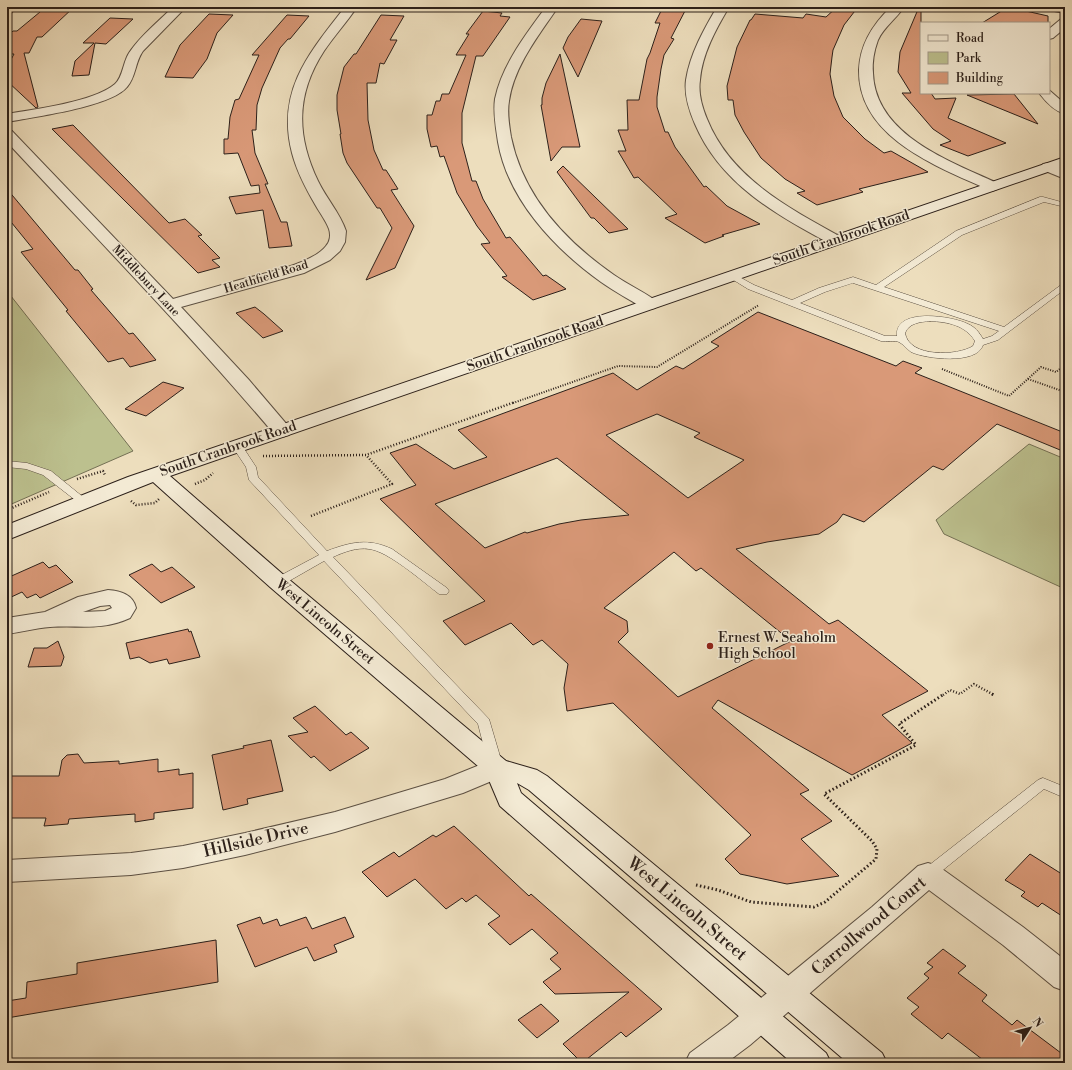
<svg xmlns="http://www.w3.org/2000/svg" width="1072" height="1070" font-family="'Libre Bodoni',serif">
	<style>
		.green { fill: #bcc08e; stroke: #747054 }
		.building { fill: #d99978; stroke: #2c201a; fill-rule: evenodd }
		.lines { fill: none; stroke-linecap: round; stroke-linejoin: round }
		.lane-casing { stroke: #5c5043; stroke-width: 1 }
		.street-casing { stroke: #5c5043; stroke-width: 2 }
		.secondary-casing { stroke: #2c201a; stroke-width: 2 }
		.path-far2 { stroke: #2c201a; stroke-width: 2; stroke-dasharray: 1 1.5; stroke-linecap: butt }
		.path-far1 { stroke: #2c201a; stroke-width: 2.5; stroke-dasharray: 1 2; stroke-linecap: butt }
		.path { stroke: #2c201a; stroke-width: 3; stroke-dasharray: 1.5 2.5; stroke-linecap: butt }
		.lane { fill: #f3ead4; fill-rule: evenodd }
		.street { fill: #f3ead4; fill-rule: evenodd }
		.secondary { fill: #f3ead4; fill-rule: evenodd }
		.poi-dot { fill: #8f2418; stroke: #f3ead4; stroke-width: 1.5 }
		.labels { text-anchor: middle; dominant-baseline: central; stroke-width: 3; stroke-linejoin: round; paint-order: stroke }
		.far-street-label { font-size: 12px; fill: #2c201a; stroke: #f3ead4 }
		.street-label { font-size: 14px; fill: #2c201a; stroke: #f3ead4 }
		.poi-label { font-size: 14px; fill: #2c201a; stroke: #f3ead4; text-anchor: start }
		.near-street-label { font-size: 17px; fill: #2c201a; stroke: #f3ead4 }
	</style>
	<rect width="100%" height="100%" fill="#eddebd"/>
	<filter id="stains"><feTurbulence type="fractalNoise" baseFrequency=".005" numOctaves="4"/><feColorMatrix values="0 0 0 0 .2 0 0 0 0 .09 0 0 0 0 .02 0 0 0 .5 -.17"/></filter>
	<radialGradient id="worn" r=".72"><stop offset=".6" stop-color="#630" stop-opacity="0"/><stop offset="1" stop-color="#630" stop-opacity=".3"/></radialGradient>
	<g class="green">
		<path d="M7 291 133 451 7 506Z"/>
		<path d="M1029 444 1065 459V589L944 534 936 520Z"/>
	</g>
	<g class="building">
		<path d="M46 7H74L42 37H37L29 53H24L38 107 36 108 7 81V67L14 54H7V37L13 31H17Z"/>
		<path d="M663 7H687L671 38 674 39 664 55 661 69 657 97V107L665 132H668L675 147 704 187 706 186 727 206 760 224 722 235 724 236 705 243 665 218 677 214 638 177 634 178 618 151H626L618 130H628L627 100H639L647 59 650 53 660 23H655Z"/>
		<path d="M837 7H858L844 25 833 50 832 57 830 74 834 96 843 117 865 139 884 153 891 151 928 172 859 189 863 192 817 205 797 193 805 191 785 179 761 158 744 132 735 115 733 100H728L727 86 737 47 750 20H751L755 14 803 18 806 14 826 17Z"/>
		<path d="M919 7H921V93H931L935 99 956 98 948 118 1006 143 968 156 940 145 951 141 933 129 902 93H911L898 72 900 52Z"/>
		<path d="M1008 7 1048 16V23H982Z"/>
		<path d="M483 11 502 13 500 16 510 17 483 56H476L462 113V143L472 181H476L483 199 506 238 510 237 543 276 546 275 566 289 533 300 502 277 507 276 481 244 490 243 477 226 457 193 444 156 440 157 437 146 431 147 427 129V115H432L436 101H440L442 94H449L466 55H456L469 34H466Z"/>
		<path d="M209 14 233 15 217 33 207 59 193 78 165 77 180 45Z"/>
		<path d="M287 15 309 16 290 39H288L280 48 262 88 257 105 256 130H252L255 153 268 184H265L281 222H287L292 246 269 248 263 210 236 214 229 197 260 193 259 185 251 186 238 153 224 154V139H228L230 117 235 100 239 99 259 55H252Z"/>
		<path d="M381 15 404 16 390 40H397L384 64 380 63 376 83H367L368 120 374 150 383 170H386L398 189 391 190 414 226 395 268 366 280 392 228 380 208H377L347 163 343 153 340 134H341L337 110V95L344 67 354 54H356Z"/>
		<path d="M110 18 133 19 106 44 95 43 89 75 72 76 75 61 94 43H83Z"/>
		<path d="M581 19 602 21 578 77 563 48 568 37Z"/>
		<path d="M560 54 580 147H562L551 161 541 105H542V98L546 83Z"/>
		<path d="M1014 94 1038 124 967 95Z"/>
		<path d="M73 125 169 223 185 219 202 235 198 236 220 258 212 260 220 267 198 273 52 129Z"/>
		<path d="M563 166 628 229 609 233 594 218H591L557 172Z"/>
		<path d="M7 189 75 270H78L93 289 91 290 129 334 133 333 156 360 130 367 123 358 108 362 66 311 68 310 21 252 33 249 7 217Z"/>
		<path d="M255 307 264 314 283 331 263 338 236 313Z"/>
		<path d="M758 312 896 366 903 361 922 368 915 373 1065 433V452L997 424 943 470 933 466 864 522 843 514 837 522 819 534 767 542 736 549 829 624 838 620 928 691 882 715 912 743 852 775 718 700 712 708 809 790 800 794 832 821 801 839 839 876 787 884 740 874 725 859 751 835 613 703 567 711 564 688 568 664 542 640 533 645 511 623 465 645 443 621 485 601 380 499 416 485 390 453 416 444 454 469 487 457 458 430 613 373 637 390 676 366 683 369 719 346 711 342ZM657 414 700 433 694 437 744 460 688 498 606 435ZM557 458 629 515 581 520 559 524 527 533 525 532 485 548 435 504ZM674 552 696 571 701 568 791 641 678 697 618 642 628 632 627 621 604 608Z"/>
		<path d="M163 382 184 388 146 416 125 409Z"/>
		<path d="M43 562 49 568 56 565 73 582 40 598 36 594 27 598 22 592 7 599V578Z"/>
		<path d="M152 564 161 572 172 567 195 587 161 603 129 575Z"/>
		<path d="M188 629 189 632 191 631 200 657 169 664 167 659 150 663 139 657 130 659 126 643Z"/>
		<path d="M58 641 64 657 61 666 28 667 34 648H47Z"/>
		<path d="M315 706 346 735 351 732 369 748 330 771 314 756 311 758 288 736 308 732 293 718Z"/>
		<path d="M271 740 283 791 247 799 248 804 223 810 212 755 244 748 243 746Z"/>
		<path d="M78 754 84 763 119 761V764L158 759V772L179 769V775L193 773V808L154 813V819L135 822V814L69 819 68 824 44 826 46 818H7V776H59L62 760 67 755Z"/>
		<path d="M454 826 529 896 531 894 662 1009 626 1037 621 1032 582 1063 563 1044 629 992 555 994 543 982 561 969 550 959 558 953 532 929 510 945 488 924 500 916 476 895 466 902 462 898 446 909 415 879 387 897 362 872 394 852 399 857 433 835 436 837Z"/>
		<path d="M1030 854 1065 876V918L1042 903 1038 907 1021 896 1025 892 1005 880Z"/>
		<path d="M260 917 263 924 277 919 280 926 306 917 312 929 345 917 354 937 334 945 337 952 314 961 307 947 255 967 237 925Z"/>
		<path d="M216 940 218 982 7 1018V1001L26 998 27 982 77 974V963Z"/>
		<path d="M943 949 966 966 958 973 987 995 982 1001 1012 1025 1017 1020 1065 1056V1063H987L948 1033 942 1039 911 1014 919 1007 907 998 929 978 924 974 933 967 927 963Z"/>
		<path d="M541 1004 559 1021 537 1038 518 1020Z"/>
	</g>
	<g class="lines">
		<defs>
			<g id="lane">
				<path d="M1040 197H1043L1065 203V207L1044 202 962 235 884 287 1004 327 1065 282V289L998 340 983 345C977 365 926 359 911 352 907 349 903 344 899 342 895 340 886 342 881 341L748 289 727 276 731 273 734 274 754 285 792 300 819 288 853 277 876 285 956 231ZM853 283 999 331 992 336 983 339C979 332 975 327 968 324 953 316 894 307 897 336H885L800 303 825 292ZM930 321C948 322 965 325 975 341L973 346C958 356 909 358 905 333 909 323 920 322 930 321Z"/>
				<path d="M237 443 241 444 256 467 258 477 327 551C351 542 368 538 392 549L447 588 449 591 447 594H439C422 581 388 551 369 549 357 547 344 552 333 557L489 719 502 763 500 766 495 768 490 766 488 763 478 724 324 561 282 585H274L272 582 274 579 319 555 249 480 246 467 232 446Z"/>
				<path d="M7 461 27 463 51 471 88 501 87 503H79L43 475 26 469 7 467Z"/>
				<path d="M1043 778 1065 787V798L1044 789 933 878 928 880 923 878 921 874 923 870 1038 780Z"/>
			</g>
			<g id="street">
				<path d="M7 7H17L11 13 7 14Z"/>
				<path d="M173 7H186L143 51C135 62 136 77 127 87 111 107 33 117 7 122V114C35 109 94 102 115 84 123 77 123 62 129 53 141 35 158 22 173 7Z"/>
				<path d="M345 7H357C347 22 334 36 324 51 296 94 296 135 318 181 326 198 340 213 346 231L345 242 340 251 330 260 304 273 181 307 249 380 289 427 292 431 289 435 282 437 275 435C190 334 97 239 7 142V130L12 131 173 299C196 292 219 286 243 279 265 273 312 264 326 246 330 242 331 235 329 229 326 221 320 213 316 206 306 189 297 172 292 153 276 91 309 53 345 7Z"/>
				<path d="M546 7H558C539 35 514 66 509 101 507 112 509 125 511 137 523 196 565 241 614 275 627 284 642 291 655 300L658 304 655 308 649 309 643 308C629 299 615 292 601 282 555 249 508 200 498 142 496 128 493 113 495 99 502 65 526 34 546 7Z"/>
				<path d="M717 7H729C716 29 702 54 700 80 698 93 702 107 707 119 730 177 788 208 841 237L843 240 841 243 835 245 829 243C776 215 720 183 695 124 689 110 684 95 686 80 690 54 704 29 717 7Z"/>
				<path d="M891 7H904C896 19 884 27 878 40 874 51 872 62 873 73 875 135 950 161 997 183L1000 186 997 189 992 191 987 189C936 166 858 137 859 70 860 44 873 24 891 7Z"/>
				<path d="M1047 7H1065V13L1049 10Z"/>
				<path d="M1065 18V28L1053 38 1049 39V29L1061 19Z"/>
				<path d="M1049 90 1065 104V114C1054 111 1046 102 1039 93H1049Z"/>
				<path d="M1048 163 1065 169V179L1043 170 1041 167 1043 164Z"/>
				<path d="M108 590C120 591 133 594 136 608L130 618C102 631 80 625 50 627 36 628 21 632 7 634V618L45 612 78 597ZM110 605 112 608 105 611 83 612 100 606Z"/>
				<path d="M497 758 506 761 510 768 506 775 463 793 335 832 245 855 183 868 131 875 7 882V860L131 853 183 846 245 833 335 812 445 779Z"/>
				<path d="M928 863 938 866 1023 927 1065 960V991L1054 987 1003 945 929 890 750 1045 726 1063H685L690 1053 728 1025 872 907 918 866Z"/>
			</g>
			<path id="secondary" d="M1065 157V166L170 476 286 577 506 761 537 770 547 776 882 1053 887 1063H848L529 790 517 783 521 793 826 1053 831 1063H792L500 806 486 773 270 587 153 482 7 540V525L128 477Z"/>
		</defs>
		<use href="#lane" class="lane-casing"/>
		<use href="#street" class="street-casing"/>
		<use href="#secondary" class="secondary-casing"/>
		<g class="path-far2">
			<path d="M942 369 1009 396 1041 367 1056 372 1065 365"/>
			<path d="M1028 379 1065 392"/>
			<path d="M513 403 618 366 657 367 759 305"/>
		</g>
		<g class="path-far1">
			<path d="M263 456 366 455 515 402"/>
			<path d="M77 479 103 471 105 475"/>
			<path d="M195 484 205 480 213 473"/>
			<path d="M131 501 136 505 155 503 159 499"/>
			<path d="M7 510 49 492"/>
			<path d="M311 516 392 484 366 455"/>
			<path d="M943 695 950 690 960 694 974 684 994 695"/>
		</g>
		<g class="path">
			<path d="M992 694 994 695"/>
			<path d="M696 885 718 890 751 902 814 907 825 902 876 859 877 849 872 841 824 794 916 745 899 724 944 694"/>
		</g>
		<use href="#lane" class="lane"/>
		<use href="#street" class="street"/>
		<use href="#secondary" class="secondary"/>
	</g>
	<circle class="poi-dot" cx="710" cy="646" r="4"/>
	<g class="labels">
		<g class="far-street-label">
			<text transform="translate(266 277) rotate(-17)">Heathfield Road</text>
			<text transform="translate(146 281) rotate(47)">Middlebury Lane</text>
		</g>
		<g class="street-label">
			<text transform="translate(841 238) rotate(-19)">South Cranbrook Road</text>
			<text transform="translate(535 344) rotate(-19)">South Cranbrook Road</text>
			<text transform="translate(228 449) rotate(-19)">South Cranbrook Road</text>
			<text transform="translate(325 622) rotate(40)">West Lincoln Street</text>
		</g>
		<g class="poi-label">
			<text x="718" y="638">Ernest W. Seaholm<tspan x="718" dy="16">High School</tspan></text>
		</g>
		<g class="near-street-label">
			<text transform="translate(256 840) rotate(-13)">Hillside Drive</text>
			<text transform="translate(687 909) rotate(40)">West Lincoln Street</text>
			<text transform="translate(869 926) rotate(-40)">Carrollwood Court</text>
		</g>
	</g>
	<rect width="1072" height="1070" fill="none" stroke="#eddebd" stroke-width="24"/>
	<rect x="8" y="8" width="1056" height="1054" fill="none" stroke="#2c201a" stroke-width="2"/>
	<rect x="12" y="12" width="1048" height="1046" fill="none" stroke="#2c201a"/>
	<rect x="920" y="22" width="130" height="72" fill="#f3ead4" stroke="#a3998a"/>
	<rect x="928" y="35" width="20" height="6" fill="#f3ead4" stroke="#a3998a"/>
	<text x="956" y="42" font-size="12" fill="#2c201a">Road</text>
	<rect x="928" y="52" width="20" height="12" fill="#bcc08e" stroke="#a3998a"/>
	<text x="956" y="62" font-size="12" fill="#2c201a">Park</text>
	<rect x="928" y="72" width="20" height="12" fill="#d99978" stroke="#a3998a"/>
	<text x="956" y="82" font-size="12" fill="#2c201a">Building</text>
	<g transform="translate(1030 1028) rotate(54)" stroke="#f3ead4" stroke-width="3" paint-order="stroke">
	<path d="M0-3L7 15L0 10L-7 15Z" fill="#2c201a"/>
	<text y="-6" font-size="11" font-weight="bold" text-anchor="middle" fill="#2c201a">N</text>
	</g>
	<rect width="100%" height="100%" filter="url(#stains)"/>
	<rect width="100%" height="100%" fill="url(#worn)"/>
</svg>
